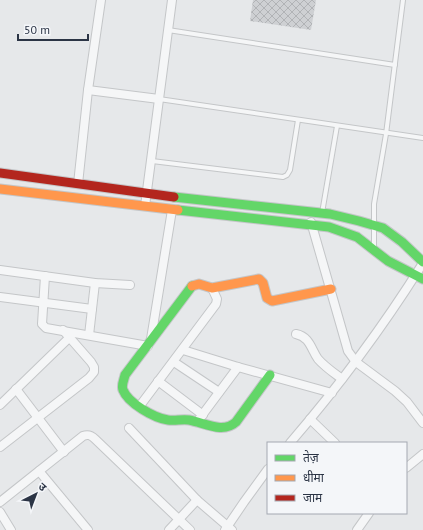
<svg xmlns="http://www.w3.org/2000/svg" width="423" height="530" font-family="'PT Sans','Noto Sans Devanagari',sans-serif">
	<style>
		.building { fill: url(#building-cross-hatch) }
		.lines { fill: none; stroke-linecap: round; stroke-linejoin: round }
		.lane-casing { stroke: #c4c6c8; stroke-width: 6 }
		.street-casing { stroke: #c4c6c8; stroke-width: 10 }
		.fast-casing { stroke: #c4c6c8; stroke-width: 11 }
		.slow-casing { stroke: #c4c6c8; stroke-width: 11 }
		.jam-casing { stroke: #c4c6c8; stroke-width: 11 }
		.lane { stroke: #f5f6f7; stroke-width: 4 }
		.street { stroke: #f5f6f7; stroke-width: 8 }
		.fast { stroke: #63d668; stroke-width: 9 }
		.slow { stroke: #ff974d; stroke-width: 9 }
		.jam { stroke: #b3261e; stroke-width: 9 }
	</style>
	<defs>
		<pattern id="building-cross-hatch" width="8" height="8" patternUnits="userSpaceOnUse"><rect width="8" height="8" fill="#ced0d3"/><path d="M0 0l8 8M0 8l8-8" fill="none" stroke="#b1b3b6"/></pattern>
	</defs>
	<rect width="100%" height="100%" fill="#e6e8ea"/>
	<path class="building" d="M253 0H316L311 30 250 21Z"/>
	<g class="lines">
		<defs>
			<g id="lane">
				<path d="M168 30 395 65"/>
				<path d="M159 99 423 138"/>
				<path d="M152 161 283 177 287 175 290 170 298 120"/>
				<path d="M322 213 337 126"/>
				<path d="M374 248V204L386 134 403 0"/>
			</g>
			<g id="street">
				<path d="M88 90 159 99"/>
				<path d="M78 184 88 90 101 0"/>
				<path d="M145 206 172 0"/>
				<path d="M311 222 348 351 356 362 395 391 407 402 423 423"/>
				<path d="M0 270 95 283 130 285"/>
				<path d="M45 276 42 324 46 328 148 346"/>
				<path d="M0 297 92 309"/>
				<path d="M296 334C310 337 311 349 318 359 325 367 334 373 342 379"/>
				<path d="M89 335 95 283"/>
				<path d="M151 339 172 210"/>
				<path d="M183 350 238 367 332 393"/>
				<path d="M174 362 219 392"/>
				<path d="M158 381 203 415"/>
				<path d="M16 389 64 452"/>
				<path d="M0 405 70 337"/>
				<path d="M139 407 216 304 217 299 212 288"/>
				<path d="M310 419 335 443"/>
				<path d="M197 422 238 367"/>
				<path d="M129 428 197 500 232 530"/>
				<path d="M290 443C339 386 383 327 423 263"/>
				<path d="M0 447 89 378 94 372V367L91 362 63 330"/>
				<path d="M406 468 423 454"/>
				<path d="M39 471 88 530"/>
				<path d="M0 502 83 436C88 434 91 435 95 439L190 530"/>
				<path d="M0 512 11 530"/>
				<path d="M169 530 197 500"/>
				<path d="M225 530 244 502 268 469"/>
				<path d="M357 530 369 513"/>
			</g>
			<g id="fast">
				<path d="M174 197 330 214 359 221 383 228 402 242 423 262"/>
				<path d="M178 210 329 227 357 237 388 261 423 279"/>
				<path d="M192 286 125 375C124 380 121 385 123 390 128 403 154 418 168 420 175 421 182 419 189 420 205 423 223 434 236 422L270 375"/>
			</g>
			<g id="slow">
				<path d="M0 189 178 210"/>
				<path d="M192 286 199 284 212 288 259 279 263 283 267 298 272 301 331 289"/>
			</g>
			<path id="jam" d="M0 173 174 197"/>
		</defs>
		<use href="#lane" class="lane-casing"/>
		<use href="#street" class="street-casing"/>
		<use href="#fast" class="fast-casing"/>
		<use href="#slow" class="slow-casing"/>
		<use href="#jam" class="jam-casing"/>
		<use href="#lane" class="lane"/>
		<use href="#street" class="street"/>
		<use href="#fast" class="fast"/>
		<use href="#slow" class="slow"/>
		<use href="#jam" class="jam"/>
	</g>
	<rect x="267" y="442" width="140" height="72" fill="#f4f6f9" stroke="#a4a8b1"/>
	<rect x="275" y="455" width="20" height="6" fill="#63d668" stroke="#a4a8b1"/>
	<text x="303" y="462" font-size="12" fill="#2b3445">तेज़</text>
	<rect x="275" y="475" width="20" height="6" fill="#ff974d" stroke="#a4a8b1"/>
	<text x="303" y="482" font-size="12" fill="#2b3445">धीमा</text>
	<rect x="275" y="495" width="20" height="6" fill="#b3261e" stroke="#a4a8b1"/>
	<text x="303" y="502" font-size="12" fill="#2b3445">जाम</text>
	<g transform="translate(36 494) rotate(42)" stroke="#f4f6f9" stroke-width="3" paint-order="stroke">
	<path d="M0-3L7 15L0 10L-7 15Z" fill="#2b3445"/>
	<text y="-6" font-size="11" font-weight="bold" text-anchor="middle" fill="#2b3445">उ</text>
	</g>
	<path d="M18 34v6h70v-6" fill="none" stroke="#2b3445" stroke-width="2"/>
	<text x="24" y="34" font-size="12" fill="#2b3445" stroke="#f4f6f9" stroke-width="3" paint-order="stroke">50 m</text>
</svg>
